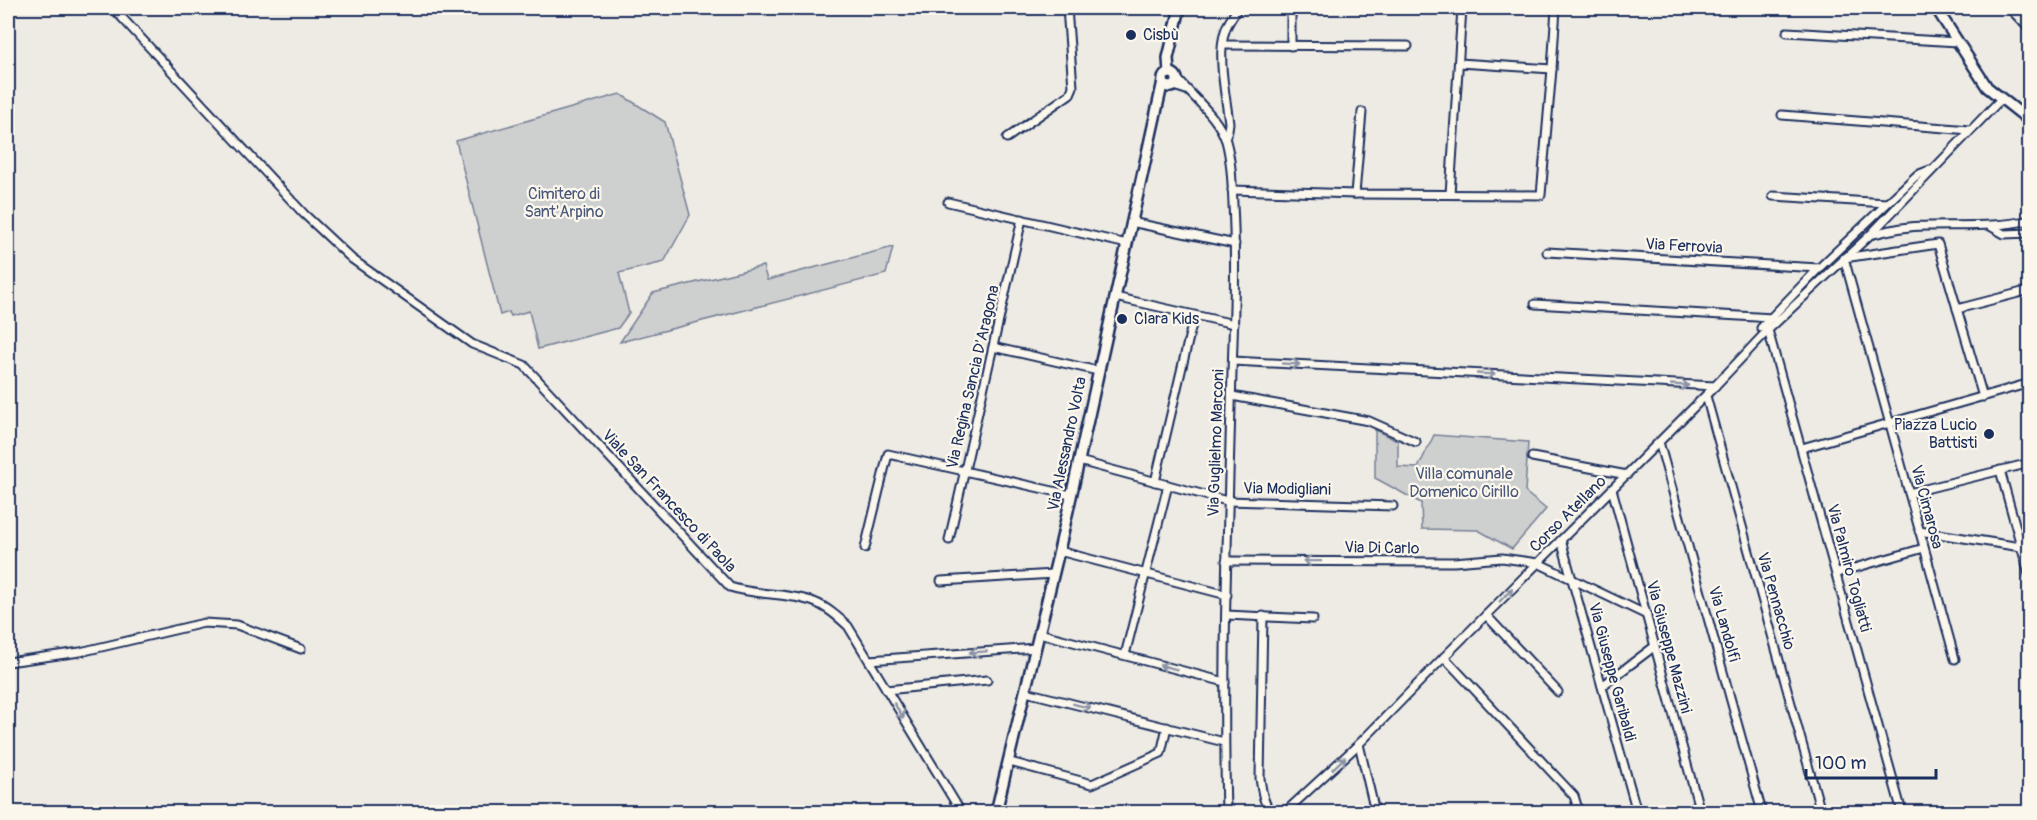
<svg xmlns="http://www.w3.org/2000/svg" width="2037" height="820" font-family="Pangolin,sans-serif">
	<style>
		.green { fill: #cecfcf; stroke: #747f96; stroke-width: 1.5 }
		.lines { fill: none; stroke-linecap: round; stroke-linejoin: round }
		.street-casing { stroke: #1b2f5e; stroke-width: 11 }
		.secondary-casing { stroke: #1b2f5e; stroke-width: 14 }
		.street { stroke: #fbf7ec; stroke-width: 7 }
		.secondary { stroke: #fbf7ec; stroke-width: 9 }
		.rail { stroke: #1b2f5e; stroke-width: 2 }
		.oneway { stroke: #8b93a5 }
		.poi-dot { fill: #1b2f5e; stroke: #fbf7ec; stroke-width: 2 }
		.labels { text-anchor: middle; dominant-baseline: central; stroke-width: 4.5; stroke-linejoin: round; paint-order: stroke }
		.poi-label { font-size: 16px; fill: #1b2f5e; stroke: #fbf7ec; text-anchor: start }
		.park-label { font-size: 16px; fill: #48577a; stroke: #fbf7ec }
		.street-label { font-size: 16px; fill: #1b2f5e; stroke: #fbf7ec }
	</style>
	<rect width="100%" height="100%" fill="#eeebe4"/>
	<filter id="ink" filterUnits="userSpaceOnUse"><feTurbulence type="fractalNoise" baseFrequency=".0167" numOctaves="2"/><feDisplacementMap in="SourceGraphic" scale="12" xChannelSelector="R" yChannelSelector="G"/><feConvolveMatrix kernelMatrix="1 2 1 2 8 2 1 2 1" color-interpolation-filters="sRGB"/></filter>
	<g filter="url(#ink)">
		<g class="green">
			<path d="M620 94 665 122 690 215 664 262 619 273 629 313 618 328 538 349 529 311 511 316 509 312 500 315 456 141Z"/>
			<path d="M893 247 886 274 620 342 653 293 763 266 767 280Z"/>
			<path d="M1375 430 1398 441V467L1418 468 1434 435 1528 442 1525 492 1546 509 1512 549 1478 530 1422 529 1421 503 1375 478Z"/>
		</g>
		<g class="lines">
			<defs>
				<g id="street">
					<path d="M113 8 304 214 352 259 472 344 524 365 730 587C757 596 787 592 814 602 827 607 838 617 848 626L961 812"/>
					<path d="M1012 10 1064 8"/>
					<path d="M1787 32 1958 42"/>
					<path d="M1223 45 1408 46"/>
					<path d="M1291 46V8"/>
					<path d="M1459 63 1552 69"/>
					<path d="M1176 77C1192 97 1218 116 1226 141 1232 162 1232 184 1233 204 1236 260 1234 316 1232 372 1228 519 1222 666 1226 812"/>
					<path d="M1174 86 1186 90"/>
					<path d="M1782 115 1970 130"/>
					<path d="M1007 138 1070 94 1073 87 1067 8"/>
					<path d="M1225 138 1228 130 1229 123C1226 96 1216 53 1226 28 1229 21 1234 14 1238 8"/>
					<path d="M1232 190 1355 194 1541 195 1552 69 1556 8"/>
					<path d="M1355 194 1362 112"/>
					<path d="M1450 194 1462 8"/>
					<path d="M1773 196 1887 203"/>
					<path d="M948 202 1127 244"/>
					<path d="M1131 222 1235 244"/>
					<path d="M1990 226 2004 234 2030 233"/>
					<path d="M1870 235C1888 230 1906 226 1926 226 1961 225 1995 228 2030 220"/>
					<path d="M1547 252 1819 268"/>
					<path d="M1115 297 1234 324"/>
					<path d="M1535 304 1773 318"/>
					<path d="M1957 309 2030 290"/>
					<path d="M993 347 1098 371"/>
					<path d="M1233 361 1715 386"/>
					<path d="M1232 396 1369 421 1416 442"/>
					<path d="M1706 396 1821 812"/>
					<path d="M1659 442 1762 812"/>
					<path d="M1802 448 2030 383"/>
					<path d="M1532 457 1627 475"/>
					<path d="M1079 461 1227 501 1393 506"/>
					<path d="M2000 470 2030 578"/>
					<path d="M1155 482 1194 316"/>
					<path d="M1612 489 1700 812"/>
					<path d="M1909 493 2030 463"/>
					<path d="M1919 531 2021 547"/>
					<path d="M949 540 1022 219"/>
					<path d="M1561 540 1637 812"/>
					<path d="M865 548 888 454 1071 495"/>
					<path d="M1059 551 1227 595"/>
					<path d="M1226 561 1454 562 1502 558 1538 563 1647 615"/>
					<path d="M1837 573 1924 548"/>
					<path d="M941 581 1054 574"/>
					<path d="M1226 615 1313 619"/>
					<path d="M1486 615 1558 692"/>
					<path d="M1263 616 1260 778C1262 791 1263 803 1271 812"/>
					<path d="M1039 633 1225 682"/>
					<path d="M1125 655 1168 485"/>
					<path d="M1444 657 1574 796 1579 812"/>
					<path d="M1955 659 1844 258 1938 244 1983 397"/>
					<path d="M869 660 1036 648"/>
					<path d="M8 662 80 652 204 623 237 625 301 649"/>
					<path d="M1602 686 1655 646"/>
					<path d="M886 690 987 680"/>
					<path d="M1026 692 1224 742"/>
					<path d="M1359 744 1375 812"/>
					<path d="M1010 762 1092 784 1161 753 1167 727"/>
					<path d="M1285 812 1359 744 1444 657 1715 386 1768 330 1870 235 2001 99"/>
					<path d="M1902 812 1768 330 1761 328 1819 268 1917 175 1930 170"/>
				</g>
				<g id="secondary">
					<path d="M1936 8 1987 87 2030 121"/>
					<circle cx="1170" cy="80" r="7"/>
					<path d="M1169 73 1168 58 1180 8"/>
					<path d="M996 812 1059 551 1163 81"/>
				</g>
			</defs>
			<use href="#street" class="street-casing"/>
			<use href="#secondary" class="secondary-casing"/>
			<use href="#street" class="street"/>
			<use href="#secondary" class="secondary"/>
			<g class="rail">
				<path d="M2003 8 2030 36"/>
				<path d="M2018 8 2030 19"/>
			</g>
		</g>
		<defs><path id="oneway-shaft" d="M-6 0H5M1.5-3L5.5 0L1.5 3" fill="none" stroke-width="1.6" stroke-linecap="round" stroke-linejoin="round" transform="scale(1.5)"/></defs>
		<g class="oneway">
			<use href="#oneway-shaft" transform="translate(1291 364) rotate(3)"/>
			<use href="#oneway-shaft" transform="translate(1486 374) rotate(3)"/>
			<use href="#oneway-shaft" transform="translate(1680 385) rotate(3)"/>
			<use href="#oneway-shaft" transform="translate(1312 561) rotate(-179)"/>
			<use href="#oneway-shaft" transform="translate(1506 595) rotate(-45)"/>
			<use href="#oneway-shaft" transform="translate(978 652) rotate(176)"/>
			<use href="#oneway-shaft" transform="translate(1168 667) rotate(-165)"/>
			<use href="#oneway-shaft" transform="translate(1082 706) rotate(14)"/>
			<use href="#oneway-shaft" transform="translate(899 711) rotate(58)"/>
			<use href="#oneway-shaft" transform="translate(1339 763) rotate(-43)"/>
		</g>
	</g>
	<g class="poi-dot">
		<circle cx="1131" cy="35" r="6"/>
		<circle cx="1122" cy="319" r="6"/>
		<circle cx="1989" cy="434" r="6"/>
	</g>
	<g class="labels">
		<g class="poi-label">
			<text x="1143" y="35">Cisbù</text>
			<text x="1134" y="319">Clara Kids</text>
			<text x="1977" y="425" text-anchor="end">Piazza Lucio<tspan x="1977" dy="18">Battisti</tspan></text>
		</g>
		<g class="park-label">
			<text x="564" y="194">Cimitero di<tspan x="564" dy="18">Sant'Arpino</tspan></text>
			<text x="1464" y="474">Villa comunale<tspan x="1464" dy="18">Domenico Cirillo</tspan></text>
		</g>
		<g class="street-label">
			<text transform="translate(1684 246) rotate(3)">Via Ferrovia</text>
			<text transform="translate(973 377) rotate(-77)">Via Regina Sancia D'Aragona</text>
			<text transform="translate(1216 443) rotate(-88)">Via Guglielmo Marconi</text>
			<text transform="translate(1067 444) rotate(-78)">Via Alessandro Volta</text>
			<text transform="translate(1287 489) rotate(1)">Via Modigliani</text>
			<text transform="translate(669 501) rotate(47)">Viale San Francesco di Paola</text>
			<text transform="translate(1927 507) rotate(75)">Via Cimarosa</text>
			<text transform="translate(1568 514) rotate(-45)">Corso Atellano</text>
			<text transform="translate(1382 548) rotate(1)">Via Di Carlo</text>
			<text transform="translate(1849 568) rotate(75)">Via Palmiro Togliatti</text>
			<text transform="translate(1776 601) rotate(74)">Via Pennacchio</text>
			<text transform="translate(1724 624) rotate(74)">Via Landolfi</text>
			<text transform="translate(1669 647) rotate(75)">Via Giuseppe Mazzini</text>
			<text transform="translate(1612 672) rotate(75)">Via Giuseppe Garibaldi</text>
		</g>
	</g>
	<rect width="2037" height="820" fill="none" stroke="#fbf7ec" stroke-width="30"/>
	<rect x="15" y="15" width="2007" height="790" fill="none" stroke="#1b2f5e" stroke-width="2" filter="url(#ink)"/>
	<path d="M1806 769v9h130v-9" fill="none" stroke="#1b2f5e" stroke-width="3"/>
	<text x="1815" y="769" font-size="18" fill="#1b2f5e" stroke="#fbf7ec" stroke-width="4.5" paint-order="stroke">100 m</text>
</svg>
